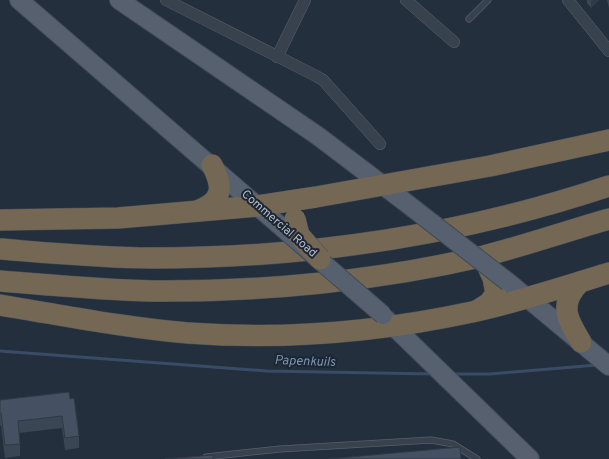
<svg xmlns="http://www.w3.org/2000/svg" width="609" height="459" font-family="Overpass,sans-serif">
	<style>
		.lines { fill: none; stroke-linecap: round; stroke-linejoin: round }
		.stream { stroke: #394c67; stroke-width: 3 }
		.lane-casing { stroke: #565f6c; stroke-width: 7 }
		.street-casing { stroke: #565f6c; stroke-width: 12 }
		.primary-casing { stroke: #414a57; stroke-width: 20 }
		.highway-casing { stroke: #434c59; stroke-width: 22 }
		.lane { stroke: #38414e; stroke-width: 5.5 }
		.street { stroke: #38414e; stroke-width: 11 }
		.primary { stroke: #56606e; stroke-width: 18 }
		.highway { stroke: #746855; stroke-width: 21 }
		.primary-bridge-casing { stroke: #414a57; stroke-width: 20; stroke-linecap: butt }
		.highway-bridge-casing { stroke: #434c59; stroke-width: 22; stroke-linecap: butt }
		.primary-bridge { stroke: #56606e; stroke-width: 18 }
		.highway-bridge { stroke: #746855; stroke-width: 21 }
		.wall { fill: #3b4654 }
		.shaded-wall { fill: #303945 }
		.building { fill: #455162; stroke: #303945 }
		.labels { text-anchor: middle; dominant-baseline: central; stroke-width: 4; stroke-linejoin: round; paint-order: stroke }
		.street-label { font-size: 12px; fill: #b4bcc9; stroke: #1d2633 }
		.water-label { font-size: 13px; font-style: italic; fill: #7c92b1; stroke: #1d2633 }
	</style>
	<rect width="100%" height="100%" fill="#242f3e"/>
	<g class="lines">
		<g class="stream">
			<path d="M0 351 267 371 432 374"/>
			<path d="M451 374H490L597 365"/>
		</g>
		<defs>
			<g id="lane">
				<path d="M469 19 488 0"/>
				<path d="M206 457 280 449 431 440 453 444 477 459"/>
			</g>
			<g id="street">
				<path d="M166 0 316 76 323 80 380 144"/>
				<path d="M406 0 454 42"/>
				<path d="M568 0 609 51"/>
				<path d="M277 57 305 0"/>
			</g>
			<g id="primary">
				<path d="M19 0 278 224"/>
				<path d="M119 0 318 136 405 202"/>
				<path d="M508 282 609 366"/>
				<path d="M386 319 530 459"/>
			</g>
			<g id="highway">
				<path d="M197 211C223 201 224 188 212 165"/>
				<path d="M0 220 118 218 257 206 316 197 490 166 609 140"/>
				<path d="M0 249C50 253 101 258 152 258 306 258 462 235 609 186"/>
				<path d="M0 281C50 285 101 290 152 291 261 292 378 281 484 256 526 245 567 231 609 219"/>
				<path d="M580 282C558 304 567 319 581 342"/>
				<path d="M0 305C62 315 125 328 188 333 282 340 379 332 472 312 518 302 564 287 609 273"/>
				<path d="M478 310 489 303 496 294 493 278 488 267"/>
			</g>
		</defs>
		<use href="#lane" class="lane-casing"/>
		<use href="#street" class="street-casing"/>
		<use href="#primary" class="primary-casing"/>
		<use href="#highway" class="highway-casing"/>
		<use href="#lane" class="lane"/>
		<use href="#street" class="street"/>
		<use href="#primary" class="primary"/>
		<use href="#highway" class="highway"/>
		<defs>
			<g id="primary-bridge">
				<path d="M405 202 508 282"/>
				<path d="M278 224 383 315"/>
			</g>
			<path id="highway-bridge" d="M295 219 299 235 320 259"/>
		</defs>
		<use href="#primary-bridge" class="primary-bridge-casing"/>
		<use href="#highway-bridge" class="highway-bridge-casing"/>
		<use href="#primary-bridge" class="primary-bridge"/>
		<use href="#highway-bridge" class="highway-bridge"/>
	</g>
	<g class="wall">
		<path d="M587 0H599L591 8 587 3Z"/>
		<path d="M607 0H609V8Z"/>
		<path d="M70 399 79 436V448L65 450 62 428 19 433 20 444V456L5 458 1 425 0 426V400Z"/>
	</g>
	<path class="shaded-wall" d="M592 0H599L591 8V1Z"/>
	<g class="building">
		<path d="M69 392 70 399 74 398 79 436 65 438 62 416 18 421 20 444 5 445 1 413H0V400Z"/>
		<path d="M460 447 461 459H328Z"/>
		<path d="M213 455V459H165Z"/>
	</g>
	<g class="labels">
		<g class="street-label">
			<text transform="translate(279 224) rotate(41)">Commercial Road</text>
		</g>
		<g class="water-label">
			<text transform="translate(305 362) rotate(2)">Papenkuils</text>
		</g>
	</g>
</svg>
